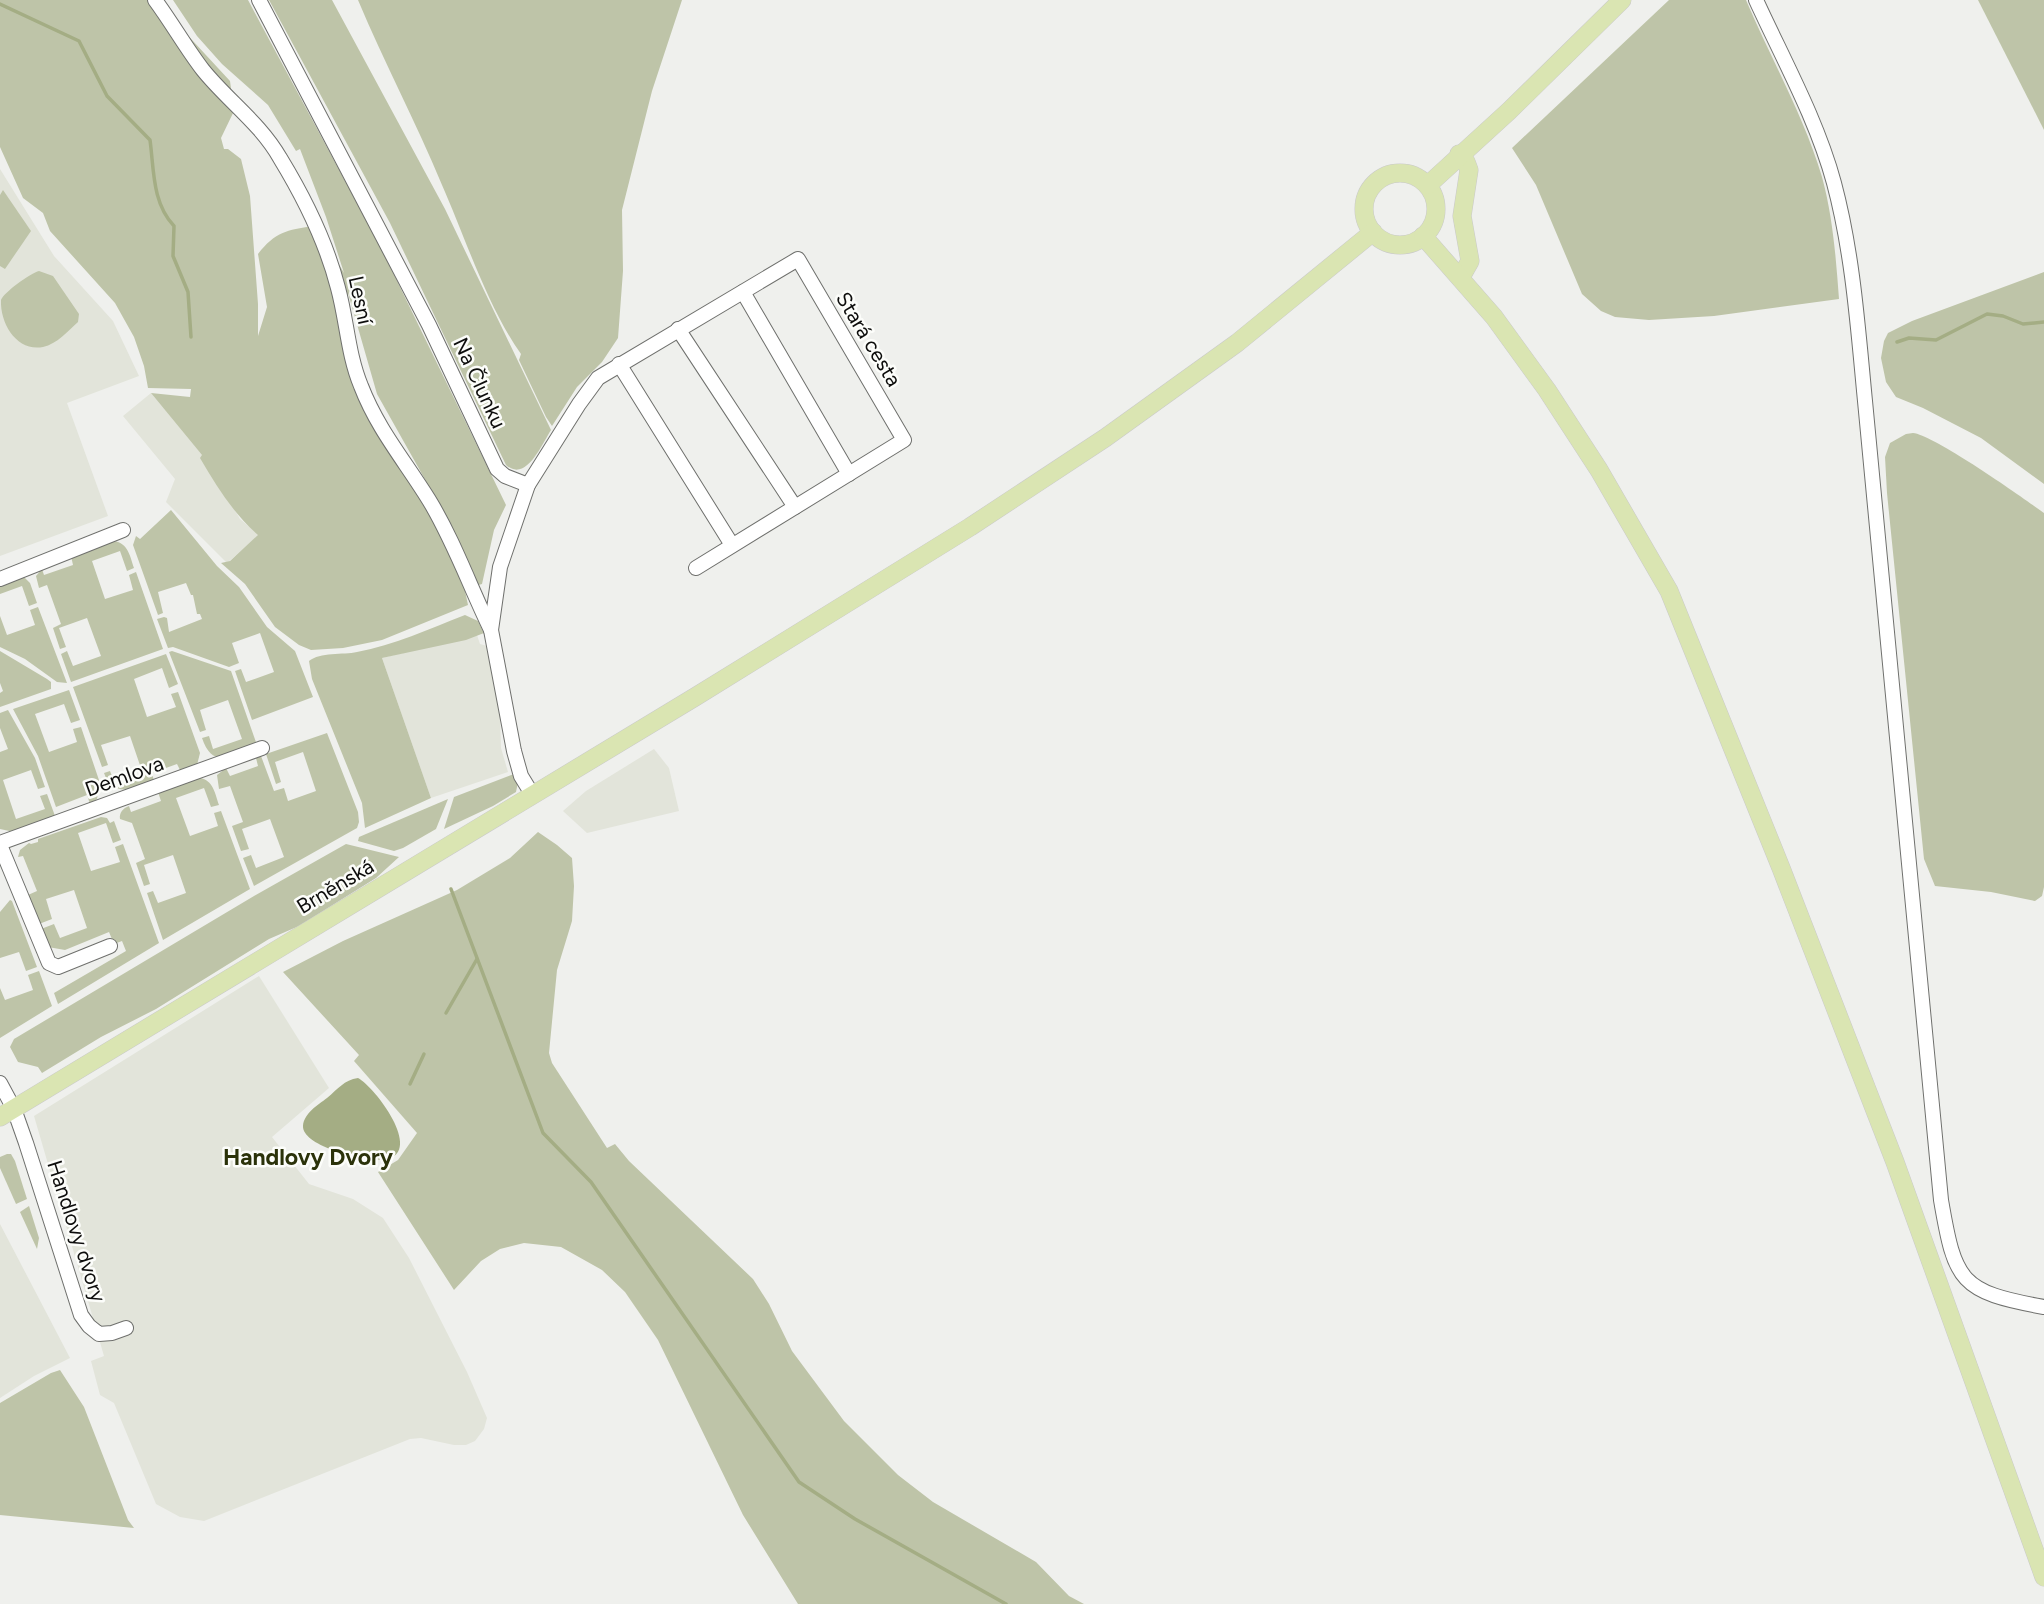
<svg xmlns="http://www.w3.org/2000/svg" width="2044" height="1604" font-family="Figtree,sans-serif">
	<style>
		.built { fill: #e2e4da }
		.green { fill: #bec4a8; fill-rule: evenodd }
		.water { fill: #a4ad84 }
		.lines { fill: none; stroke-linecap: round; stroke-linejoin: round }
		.stream { stroke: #a4ad84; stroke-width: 3.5 }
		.minor-casing { stroke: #6f706d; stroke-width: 16 }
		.major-casing { stroke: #cacaca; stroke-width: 19 }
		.minor { stroke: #fff; stroke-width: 14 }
		.major { stroke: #dae5b2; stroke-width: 18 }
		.labels { text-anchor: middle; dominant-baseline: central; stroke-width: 5; stroke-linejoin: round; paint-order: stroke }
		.street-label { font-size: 21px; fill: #0d0d0c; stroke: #fcfdfa }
		.neighbourhood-label { font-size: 23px; font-weight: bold; fill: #2b320a; stroke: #fcfdfa }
	</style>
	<rect width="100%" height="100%" fill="#eff0ed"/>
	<g class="built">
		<path d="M0 169 54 256 113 321 139 376 67 403 108 516 0 556Z"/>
		<path d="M151 393 203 456 240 519 259 535 227 563 166 502 175 479 123 416Z"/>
		<path d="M477 635 480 644 487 646 500 715 501 748 508 772 431 798 382 658Z"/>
		<path d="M654 749 669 768 679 811 587 833 563 811 586 791Z"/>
		<path d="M259 976 329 1088 272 1137 309 1184 353 1199 383 1218 409 1258 467 1372 487 1418 484 1429 475 1441 466 1445H454L421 1438 410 1439 204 1521 180 1517 156 1504 114 1403 100 1395 91 1361 104 1356 34 1116Z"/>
		<path d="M0 1224 70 1358 34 1376 0 1398Z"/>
	</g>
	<g class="green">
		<path d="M0 0H155L230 81 234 111 221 138 224 149H228L241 159 250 196 258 304V336L267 307 258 254C275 232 287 230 313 226L319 230 344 273 326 217 300 149 296 151 268 105 222 64 197 36 173 0H248L381 248 506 505 494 530 482 584 475 586 461 572 468 605 382 640 343 648 311 650 299 645 275 627 245 584 221 563 230 561 258 535C233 513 217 487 200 458L202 455 151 393 190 397 191 389 148 388 144 366 134 337 115 303 50 231 43 213 23 198 0 147ZM348 293 377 394 427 483 395 442 346 346Z"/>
		<path d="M269 0H332L445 209 551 430C542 444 526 483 506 465L390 223Z"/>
		<path d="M358 0H682L652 91 622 210 623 271 618 338 602 362 577 387 552 426 546 417 519 360 521 354C488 308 465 237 442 185 416 122 384 62 358 0Z"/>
		<path d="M1669 0H1746C1771 59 1804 116 1822 177 1833 217 1836 259 1839 299L1714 316 1649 320 1615 317 1601 311 1582 294 1536 185 1512 148Z"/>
		<path d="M1978 0H2044V130Z"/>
		<path d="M3 190 31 231 5 269 0 266V195Z"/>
		<path d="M39 271 53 276 79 314 78 322C68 331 57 344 43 347 18 352 0 325 1 300 4 292 31 273 39 271Z"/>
		<path d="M2044 272V484L1981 438 1923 408 1896 397 1886 382 1881 358 1884 341 1888 333 1912 321Z"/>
		<path d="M1913 433C1934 435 2022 497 2044 513V887L2042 896 2035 901 1991 892 1935 886 1924 859 1887 493 1885 457 1890 443 1906 434Z"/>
		<path d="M171 510 217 566 239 587 267 627 295 651 313 697 252 720 235 671 241 669 246 682 274 672 260 633 232 643 239 663 229 667 173 647 168 648 157 619 164 617 167 618 169 632 202 619 200 614H197L193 595H191L186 583 158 592 163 613 158 615 133 545 136 536 140 539Z"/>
		<path d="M114 541C128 543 130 556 134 568L127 571 120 551 92 561 105 599 133 590 129 575 136 572 163 649 71 682 61 654 67 651 73 666 101 656 87 618 59 628 66 647 60 649 53 628 61 624 47 585 39 588 36 576 42 569 44 575 73 565 71 556Z"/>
		<path d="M23 576 30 583 37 603 29 606 22 586 0 594V581Z"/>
		<path d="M38 607 67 683 57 682 25 659 0 647V616L7 635 35 625 30 610Z"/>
		<path d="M465 615 478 621 484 633 466 640 382 658 431 798 365 828 362 803 312 679 309 661C320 652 343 655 357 652 394 645 429 629 465 615Z"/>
		<path d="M0 651 47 679 51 682V689L0 707V693L3 691 0 683Z"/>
		<path d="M172 651 231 671 257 745C232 754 213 771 202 738L209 736 213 749 242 739 228 700 200 710 206 730 200 732 169 652Z"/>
		<path d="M166 654 178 684 169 688 162 668 134 679 147 717 176 707 171 694 178 692 200 753 197 765 181 772 177 764 152 773 154 781C135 788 113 799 104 773L110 771 115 784 143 774 130 736 101 745 108 765 102 767 73 687Z"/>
		<path d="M69 690 80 720 71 723 64 704 35 714 49 752 77 742 73 729 81 727 101 786H95L94 792 98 793 97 799 90 804 87 795 56 807 38 756 13 709Z"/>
		<path d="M8 710 35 758 45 787 38 789 31 770 3 780 16 819 45 809 40 796 47 794 55 816 14 832 0 829V752L8 749 0 728V713Z"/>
		<path d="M327 733 358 812 359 822 357 828 254 886 243 858 251 855 256 868 284 857 270 819 242 829 249 849 241 851 232 826 243 822 230 786 219 789 217 775 226 768 230 776 258 766 256 758 261 756 274 791 284 788 288 801 316 791 303 752 275 762 281 782 276 784 266 754Z"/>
		<path d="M514 774 519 777 516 792 493 806 444 829 454 797Z"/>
		<path d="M200 778C213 780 215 793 219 805L211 807 204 788 176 798 190 836 218 826 214 813 221 811 250 889 163 940 147 893 153 891 158 903 186 893 173 855 144 865 150 884 144 886 136 863 145 859 132 823 120 819C119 813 123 808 129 806L131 812 161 801 158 792Z"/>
		<path d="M448 799 436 829 403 848 394 851 358 841 359 837Z"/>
		<path d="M101 817 107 818 110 823 114 821 121 840 113 843 106 823 78 833 91 871 120 862 115 847 123 844 159 943 58 1004 54 993 126 951 122 941 114 944 109 932 65 950 48 947 41 929 54 924 60 938 87 928 74 890 46 899 52 919 39 924 28 895 37 891 23 856 18 857 20 850 29 843 31 844 38 842V839Z"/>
		<path d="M538 832 557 845 572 858 574 886 572 921 557 970 549 1053 552 1063 607 1148 615 1144 629 1161 753 1279 769 1304 792 1351 844 1421 898 1475 933 1502 1036 1562 1069 1596 1084 1604H798L743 1515 658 1340 625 1292 602 1270 561 1247 524 1243 500 1249 481 1261 454 1290 378 1172 398 1160 417 1133 354 1061 359 1055 283 972 343 941 457 890 510 858Z"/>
		<path d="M346 844 399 857 376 878 299 926 269 939 156 1009 101 1037 42 1073 38 1067 18 1062 10 1047 14 1039 254 896Z"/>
		<path d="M10 900 12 901 37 967 26 971 19 952 0 958V912Z"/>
		<path d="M39 971 52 1006 0 1038V988L5 1000 33 990 28 975Z"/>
		<path d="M7 1154H11L15 1161 27 1199 16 1204 0 1168V1157Z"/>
		<path d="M29 1206 39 1238 37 1249 20 1212Z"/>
		<path d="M60 1370 84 1407 128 1520 134 1528 0 1515V1403L51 1373Z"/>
	</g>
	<path class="water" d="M358 1078C376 1088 423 1151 387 1159 370 1163 302 1147 303 1126 304 1113 318 1105 327 1098 338 1089 344 1080 358 1078Z"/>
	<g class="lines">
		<g class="stream">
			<path d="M0 4 79 41 107 96 150 140C154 169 152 203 174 226L173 256 188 292 191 337"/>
			<path d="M1897 342 1909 338 1936 340 1987 314 2003 316 2023 324 2044 322"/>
			<path d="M451 889 543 1133 591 1182 799 1482 855 1519 1006 1604"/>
			<path d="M446 1013 477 959"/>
			<path d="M410 1084 424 1054"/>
		</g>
		<defs>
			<g id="minor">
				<path d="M155 0C172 23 186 48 203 70 228 101 260 123 280 158 305 199 326 241 338 288 347 321 348 355 361 386 378 430 405 461 429 500 454 541 470 587 491 630"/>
				<path d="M259 0 429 325 497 469 505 476 528 485"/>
				<path d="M1756 0C1783 59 1817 120 1834 183 1853 254 1858 329 1865 401L1941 1200C1955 1282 1960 1292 2044 1307"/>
				<path d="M743 292 849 474"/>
				<path d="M678 329 795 507"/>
				<path d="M619 364 732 545"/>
				<path d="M0 579 123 530"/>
				<path d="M532 794 521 776 514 751 491 630 500 567 528 485 579 404 598 378 798 259 904 440 696 568"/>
				<path d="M0 843 262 748"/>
				<path d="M0 845 49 963 58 967 110 946"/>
				<path d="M0 1083 14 1109 26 1143 81 1315 89 1326 99 1334 112 1333 126 1328"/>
			</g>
			<g id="major">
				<path d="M1459 154 1466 162 1469 170 1462 216 1470 261 1461 277"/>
				<circle cx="1400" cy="209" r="36"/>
				<path d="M1428 185 1509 111 1622 0"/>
				<path d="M1423 236 1494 317 1547 390 1599 470 1669 591 1781 868 1895 1162 2044 1577"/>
				<path d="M0 1117 695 697 970 527 1105 438 1237 343 1373 232"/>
			</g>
		</defs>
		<use href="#minor" class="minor-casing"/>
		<use href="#major" class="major-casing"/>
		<use href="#minor" class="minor"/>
		<use href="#major" class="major"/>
	</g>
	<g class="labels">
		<g class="street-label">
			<text transform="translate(361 300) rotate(78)">Lesní</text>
			<text transform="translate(869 339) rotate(59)">Stará cesta</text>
			<text transform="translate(480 383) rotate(65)">Na Člunku</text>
			<text transform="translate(124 776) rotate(-20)">Demlova</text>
			<text transform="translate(335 886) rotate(-31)">Brněnská</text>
			<text transform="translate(77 1231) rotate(72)">Handlovy dvory</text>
		</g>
		<g class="neighbourhood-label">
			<text x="308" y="1157">Handlovy Dvory</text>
		</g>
	</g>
</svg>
